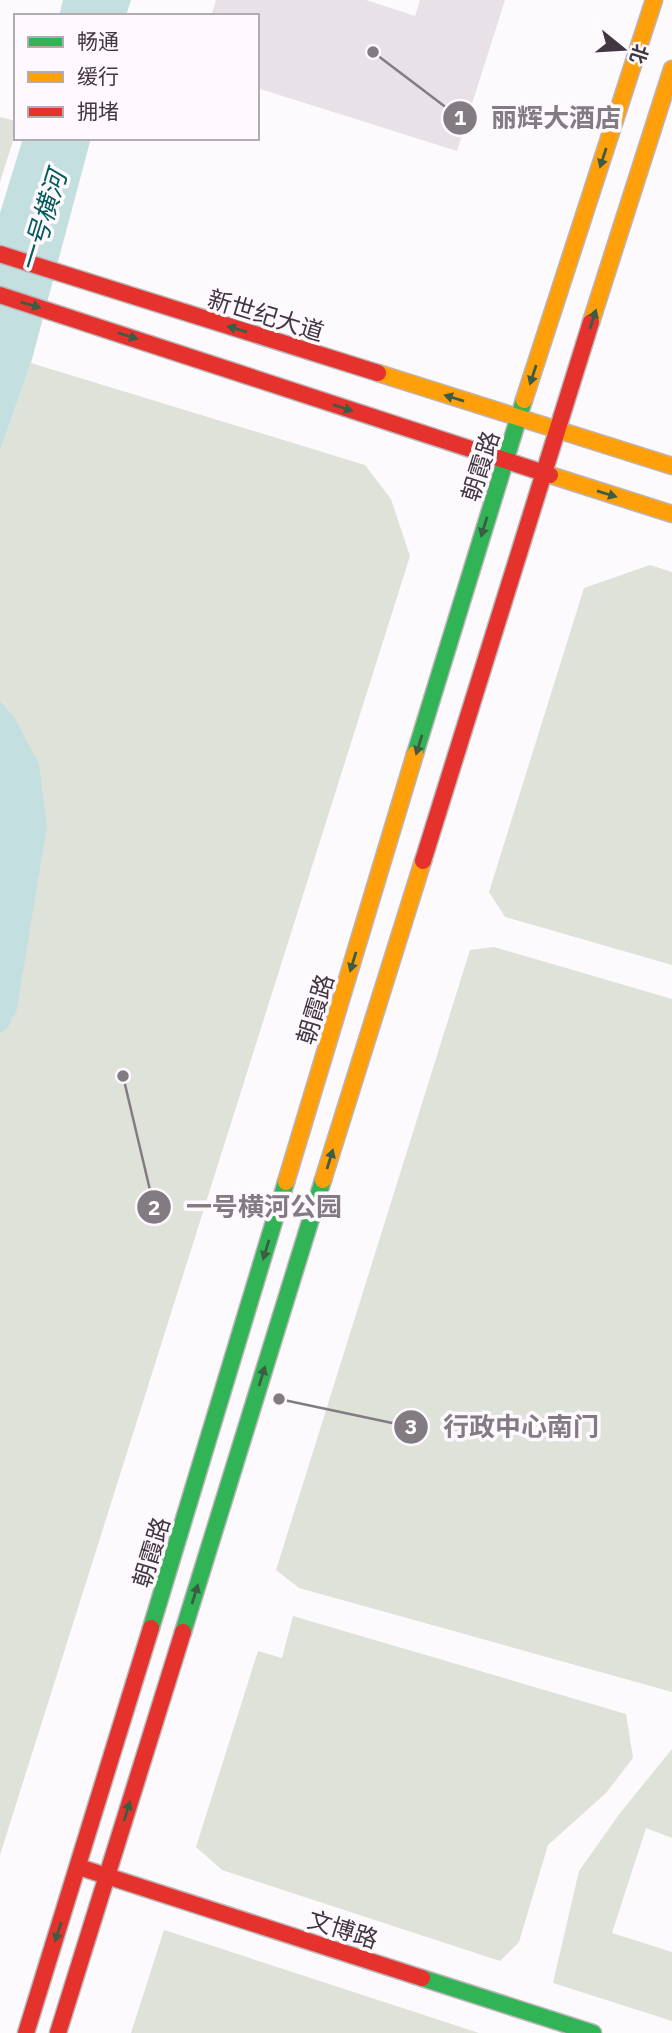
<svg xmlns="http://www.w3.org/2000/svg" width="672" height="2033" font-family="'IBM Plex Sans','Noto Sans SC',sans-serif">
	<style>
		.green { fill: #dee2d9 }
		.water { fill: #c4dfe0 }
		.building { fill: #e8e2e8 }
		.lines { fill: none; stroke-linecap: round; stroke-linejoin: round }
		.fast-casing { stroke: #bbb5ba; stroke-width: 19 }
		.slow-casing { stroke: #bbb5ba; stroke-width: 19 }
		.jam-casing { stroke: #bbb5ba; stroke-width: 19 }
		.fast { stroke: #30b455; stroke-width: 16 }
		.slow { stroke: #ff9f0a; stroke-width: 16 }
		.jam { stroke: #e5322d; stroke-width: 16 }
		.oneway { fill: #3c5c46 }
		.labels { text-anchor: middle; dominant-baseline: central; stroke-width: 7; stroke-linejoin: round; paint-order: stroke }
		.street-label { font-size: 24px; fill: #413740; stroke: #fef9fe }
		.water-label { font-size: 26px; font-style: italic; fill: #035b5c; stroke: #fef9fe }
		.leader { fill: none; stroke: #837b82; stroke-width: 2.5 }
		.callout-dot { fill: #837b82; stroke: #fef9fe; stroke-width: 2.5 }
		.mark-label { font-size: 21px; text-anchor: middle; font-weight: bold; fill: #fff }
		.callout-label { font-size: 26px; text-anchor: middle; font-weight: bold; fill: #837b82; stroke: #fef9fe; stroke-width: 7; stroke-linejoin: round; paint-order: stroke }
	</style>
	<rect width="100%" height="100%" fill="#fdfafd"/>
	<g class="green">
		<path d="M0 117 16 121V131L0 182Z"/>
		<path d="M31 363 365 465 391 499 410 556 0 1855V1034L7 1029 13 715 0 701V451Z"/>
		<path d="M650 565 672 572V965L505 917 489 892 584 588Z"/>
		<path d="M494 947 672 999V1692L299 1588 276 1570 470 950Z"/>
		<path d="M293 1616 626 1714 633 1758 606 1793 548 1845 519 1942 500 1961 222 1870 196 1847 258 1651 282 1658Z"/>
		<path d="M672 1749V1838L646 1828 612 1933 672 1952V2021L553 1983 579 1871 620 1813Z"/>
		<path d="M164 1930 479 2033H131Z"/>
	</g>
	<g class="water">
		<path d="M63 0H131L126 16H59Z"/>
		<path d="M23 138H91L31 363 0 451V213Z"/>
		<path d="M0 701 13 715 39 764 47 826 17 1009 7 1029 0 1034Z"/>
	</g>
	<path class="building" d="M216 0H366L415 16 420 0H505L457 151 257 88V16H211Z"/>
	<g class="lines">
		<defs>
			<g id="fast">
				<path d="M415 754 524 400"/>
				<path d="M151 1628 286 1182"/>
				<path d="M183 1632 323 1180"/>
				<path d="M422 1978 593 2033"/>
			</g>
			<g id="slow">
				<path d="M591 322 672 69"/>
				<path d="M378 373 672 466"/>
				<path d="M524 400 654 0"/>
				<path d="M550 475 672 514"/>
				<path d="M323 1180 423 861"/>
				<path d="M286 1182 415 754"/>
			</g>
			<g id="jam">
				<path d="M0 254 378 373"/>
				<path d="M0 295 550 475"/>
				<path d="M423 861 591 322"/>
				<path d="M82 1868 422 1978"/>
				<path d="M26 2033 151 1628"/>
				<path d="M58 2033 183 1632"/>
			</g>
		</defs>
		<use href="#fast" class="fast-casing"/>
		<use href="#slow" class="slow-casing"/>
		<use href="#jam" class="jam-casing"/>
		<use href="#fast" class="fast"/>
		<use href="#slow" class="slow"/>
		<use href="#jam" class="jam"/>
	</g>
	<defs><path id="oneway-solid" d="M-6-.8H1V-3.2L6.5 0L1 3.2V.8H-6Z" transform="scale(1.75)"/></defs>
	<g class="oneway">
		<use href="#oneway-solid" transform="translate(603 158) rotate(108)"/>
		<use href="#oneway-solid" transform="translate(31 305) rotate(16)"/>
		<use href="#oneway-solid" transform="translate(593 319) rotate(-72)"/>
		<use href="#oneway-solid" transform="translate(237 329) rotate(-163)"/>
		<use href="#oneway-solid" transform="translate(128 336) rotate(18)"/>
		<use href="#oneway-solid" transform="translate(533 375) rotate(108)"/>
		<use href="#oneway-solid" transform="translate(454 398) rotate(-163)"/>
		<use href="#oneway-solid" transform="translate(343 408) rotate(18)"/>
		<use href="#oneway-solid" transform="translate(607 494) rotate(17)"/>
		<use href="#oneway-solid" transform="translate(484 527) rotate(107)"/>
		<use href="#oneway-solid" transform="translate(419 745) rotate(107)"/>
		<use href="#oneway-solid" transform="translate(353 962) rotate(107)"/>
		<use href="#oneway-solid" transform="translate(330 1159) rotate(-73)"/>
		<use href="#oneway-solid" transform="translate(266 1250) rotate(107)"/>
		<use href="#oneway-solid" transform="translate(262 1376) rotate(-73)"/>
		<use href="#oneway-solid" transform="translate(195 1594) rotate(-73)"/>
		<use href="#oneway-solid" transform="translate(127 1811) rotate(-73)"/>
		<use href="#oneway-solid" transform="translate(58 1932) rotate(108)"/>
	</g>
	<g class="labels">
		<g class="street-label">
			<text transform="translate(266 315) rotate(17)">新世纪大道</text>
			<text transform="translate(480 466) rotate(-72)">朝霞路</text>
			<text transform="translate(315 1009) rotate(-73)">朝霞路</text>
			<text transform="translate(151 1552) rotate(-73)">朝霞路</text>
			<text transform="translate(343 1929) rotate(18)">文博路</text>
		</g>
		<g class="water-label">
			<text transform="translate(42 221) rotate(-73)">一号横河</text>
		</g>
	</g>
	<path class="leader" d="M373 52L460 118M123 1076L154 1207M279 1399L411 1427"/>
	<g class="callout-dot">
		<circle cx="373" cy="52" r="7"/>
		<circle cx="123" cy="1076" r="7"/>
		<circle cx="279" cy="1399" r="7"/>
		<circle cx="460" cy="118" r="18"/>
		<circle cx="154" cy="1207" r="18"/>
		<circle cx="411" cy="1427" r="18"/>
	</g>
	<g class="mark-label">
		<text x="460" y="125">1</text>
		<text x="154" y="1215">2</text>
		<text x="411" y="1434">3</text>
	</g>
	<g class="callout-label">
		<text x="556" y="127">丽辉大酒店</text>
		<text x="264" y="1216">一号横河公园</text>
		<text x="521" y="1436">行政中心南门</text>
	</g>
	<rect x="14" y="14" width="245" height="126" fill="#fef9fe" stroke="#b2abb2" stroke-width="2"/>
	<rect x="28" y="37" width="35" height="10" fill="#30b455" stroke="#b2abb2" stroke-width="2"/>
	<text x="77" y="49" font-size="21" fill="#413740">畅通</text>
	<rect x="28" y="72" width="35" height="10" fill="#ff9f0a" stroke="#b2abb2" stroke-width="2"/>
	<text x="77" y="84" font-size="21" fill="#413740">缓行</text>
	<rect x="28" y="107" width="35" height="10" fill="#e5322d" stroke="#b2abb2" stroke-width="2"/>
	<text x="77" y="119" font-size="21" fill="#413740">拥堵</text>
	<g transform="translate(623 49) rotate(108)" stroke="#fef9fe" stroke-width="5" paint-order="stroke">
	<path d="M0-5L12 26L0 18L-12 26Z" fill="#413740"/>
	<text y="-10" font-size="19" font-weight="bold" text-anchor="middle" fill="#413740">北</text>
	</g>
</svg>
